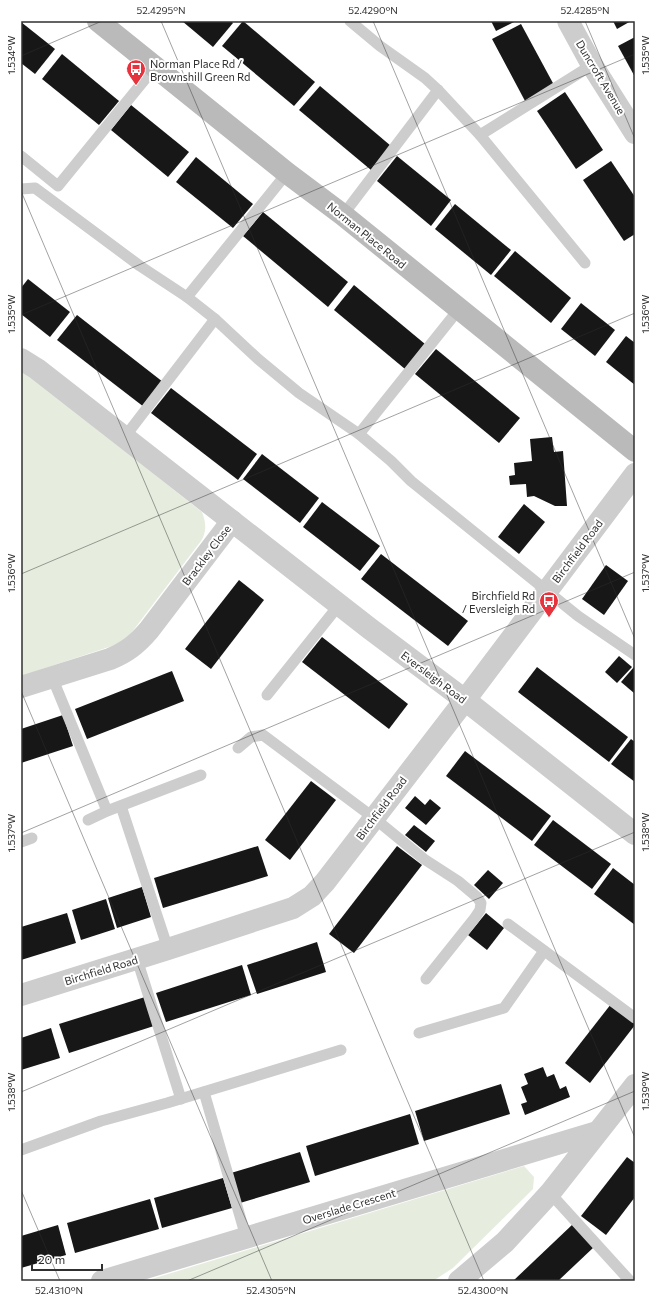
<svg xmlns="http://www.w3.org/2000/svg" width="656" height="1302" font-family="Commissioner,sans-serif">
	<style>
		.green { fill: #e6eddf }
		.building { fill: #171717 }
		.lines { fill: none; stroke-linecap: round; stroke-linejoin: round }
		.lane { stroke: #cdcdcd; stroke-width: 11 }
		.street { stroke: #cdcdcd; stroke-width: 22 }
		.secondary { stroke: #bababa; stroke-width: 22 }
		.ticks { fill: none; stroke: #303030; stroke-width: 1; stroke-opacity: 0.45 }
		.labels { text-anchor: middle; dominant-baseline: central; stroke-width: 4; stroke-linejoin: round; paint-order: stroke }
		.poi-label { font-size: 11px; fill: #303030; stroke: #fff; text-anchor: start }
		.street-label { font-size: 11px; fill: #303030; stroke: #fff }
		.neatline { fill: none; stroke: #303030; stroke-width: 1.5 }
		.ticks-label { font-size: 10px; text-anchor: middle; fill: #303030 }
	</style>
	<rect width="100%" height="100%" fill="#fff"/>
	<g class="green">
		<path d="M21 369 202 512C206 523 207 531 201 541L132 632 125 640 115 645 21 676Z"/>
		<path d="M524 1166 534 1177 533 1189 453 1268 433 1281H145Z"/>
	</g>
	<g class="building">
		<path d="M182 21H231L233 23 213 47Z"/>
		<path d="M243 21 315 82 294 106 222 46Z"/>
		<path d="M491 21H516L496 31Z"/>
		<path d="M613 21H631L617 29Z"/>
		<path d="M21 22 55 49 35 74 21 63Z"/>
		<path d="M521 24 554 85 525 101 492 39Z"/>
		<path d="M635 37V77L618 46Z"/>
		<path d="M62 54 119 101 99 125 42 79Z"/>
		<path d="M320 86 391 146 371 170 299 110Z"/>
		<path d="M565 92 603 150 576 169 537 111Z"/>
		<path d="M131 105 189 152 168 177 111 130Z"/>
		<path d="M397 156 451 200 431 226 377 181Z"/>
		<path d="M196 157 253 204 233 228 176 182Z"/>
		<path d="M611 161 635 197V234L624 241 583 180Z"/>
		<path d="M455 204 511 250 491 275 435 229Z"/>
		<path d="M263 212 348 282 328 307 243 236Z"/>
		<path d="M515 251 571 298 551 323 494 276Z"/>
		<path d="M28 279 70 312 50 337 21 314V288Z"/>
		<path d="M354 285 425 344 405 369 334 310Z"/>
		<path d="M581 303 615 330 595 356 561 329Z"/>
		<path d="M77 315 163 382 144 407 57 340Z"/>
		<path d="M626 336 635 343V385L606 362Z"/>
		<path d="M436 349 520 418 499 443 415 374Z"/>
		<path d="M171 388 257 454 238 480 151 413Z"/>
		<path d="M552 437 554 452 563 451 567 506H555L534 496 527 497 526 484 510 485 509 476 515 475 514 463 532 461 530 439Z"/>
		<path d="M262 454 319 498 300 523 243 479Z"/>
		<path d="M322 502 380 546 360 571 303 527Z"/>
		<path d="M524 504 545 522 519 554 498 537Z"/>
		<path d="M381 554 468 621 448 646 361 579Z"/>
		<path d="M606 565 628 581 604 615 582 599Z"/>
		<path d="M239 580 264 600 211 669 185 649Z"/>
		<path d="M322 637 408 704 389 729 302 662Z"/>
		<path d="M619 656 632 667 617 683 605 672Z"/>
		<path d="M537 667 628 737 609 762 518 692Z"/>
		<path d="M634 667 635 668V691L634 693 621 682Z"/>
		<path d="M172 671 184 701 87 739 75 709Z"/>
		<path d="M63 715 73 746 21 763V729Z"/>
		<path d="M631 739 635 742V782L611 764Z"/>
		<path d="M465 751 551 816 532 841 446 776Z"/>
		<path d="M311 781 336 800 290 860 265 840Z"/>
		<path d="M415 796 425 805 430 799 441 808 426 825 405 808Z"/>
		<path d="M553 820 611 864 592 889 534 845Z"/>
		<path d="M414 825 435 841 426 852 405 835Z"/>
		<path d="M258 846 268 876 163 908 154 878Z"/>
		<path d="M397 846 422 865 354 953 329 934Z"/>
		<path d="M613 868 635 885V925L594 894Z"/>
		<path d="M488 870 503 883 489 899 474 885Z"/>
		<path d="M142 887 151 917 117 928 108 898Z"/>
		<path d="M106 899 115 929 81 940 72 910Z"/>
		<path d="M67 913 76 943 21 960V927Z"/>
		<path d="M486 913 504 928 487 950 468 935Z"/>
		<path d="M317 942 326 972 257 994 247 965Z"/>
		<path d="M242 965 251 995 166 1022 156 993Z"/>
		<path d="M145 997 154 1026 69 1053 59 1024Z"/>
		<path d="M611 1004 635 1022V1025L590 1083 565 1063Z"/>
		<path d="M51 1028 60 1058 21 1070V1038Z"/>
		<path d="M543 1067 547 1077 554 1074 560 1089 566 1086 570 1097 525 1115 521 1104 527 1102 521 1087 528 1084 524 1074Z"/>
		<path d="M501 1084 510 1114 424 1141 415 1111Z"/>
		<path d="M410 1114 419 1144 315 1176 306 1146Z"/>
		<path d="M300 1152 310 1182 240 1203 231 1173Z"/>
		<path d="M627 1157 635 1163V1197L606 1235 581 1216Z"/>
		<path d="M223 1178 232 1208 162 1228 154 1198Z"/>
		<path d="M150 1199 159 1229 75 1253 67 1223Z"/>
		<path d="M573 1224 594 1247 558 1281H513Z"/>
		<path d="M58 1225 66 1255 21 1268V1236Z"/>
	</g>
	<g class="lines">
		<g class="lane">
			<path d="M350 21 380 46 425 78 438 90 480 135"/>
			<path d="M21 156 58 186 155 67"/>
			<path d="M21 189 35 188 140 266 187 297 215 319 258 359 299 393 359 434 391 461 411 481 578 616 635 655"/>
			<path d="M343 215 438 90"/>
			<path d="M585 263 480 135 592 65"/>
			<path d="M187 297 287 173"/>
			<path d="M359 434 459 309"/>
			<path d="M124 438 215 319"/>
			<path d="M52 677 107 811"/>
			<path d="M267 695 339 605"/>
			<path d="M238 748 251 737 263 735 374 818 424 859 458 881 477 897 481 903 480 910 474 919 426 979"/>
			<path d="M121 806 168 949"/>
			<path d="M88 820 107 811 201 775"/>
			<path d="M21 842 32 838"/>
			<path d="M508 924 635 1018"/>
			<path d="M137 959 181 1099"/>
			<path d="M419 1033 504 1008 544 951"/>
			<path d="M204 1092 246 1237"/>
			<path d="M21 1150 101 1121 167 1103 341 1050"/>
			<path d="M550 1193 630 1281"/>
		</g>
		<g class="street">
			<path d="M568 21 592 65 635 133"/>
			<path d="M21 359 37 369 369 628 465 700 635 834"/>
			<path d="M21 687 110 659C127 652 137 644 149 630L232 521"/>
			<path d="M21 995 168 949 293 908 312 896 325 882 465 700 635 474"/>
			<path d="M102 1281 597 1132"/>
			<path d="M459 1281 505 1242 550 1193 635 1085"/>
		</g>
		<path class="secondary" d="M98 21 287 173 343 215 635 451"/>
	</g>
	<path class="ticks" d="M161 21 635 1138M373 21 635 639M585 21 635 139M21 56 102 21M21 191 484 1281M21 315 635 54M21 574 635 313M21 691 272 1281M21 833 635 572M21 1092 635 832M21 1190 60 1281M187 1281 635 1091"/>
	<defs>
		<symbol id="bus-pin" viewBox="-11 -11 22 30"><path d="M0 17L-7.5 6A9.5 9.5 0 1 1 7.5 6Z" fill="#e6333d" stroke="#fff"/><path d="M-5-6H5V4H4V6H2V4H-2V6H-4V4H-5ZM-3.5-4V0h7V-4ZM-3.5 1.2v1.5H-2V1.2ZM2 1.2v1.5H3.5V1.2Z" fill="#fff"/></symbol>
	</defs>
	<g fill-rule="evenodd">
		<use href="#bus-pin" x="125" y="58" width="22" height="30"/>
		<use href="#bus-pin" x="538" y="590" width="22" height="30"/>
	</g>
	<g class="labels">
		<g class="poi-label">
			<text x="150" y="63">Norman Place Rd /<tspan x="150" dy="13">Brownshill Green Rd</tspan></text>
			<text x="535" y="595" text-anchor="end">Birchfield Rd<tspan x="535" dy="13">/ Eversleigh Rd</tspan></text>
		</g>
		<g class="street-label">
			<text transform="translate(601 77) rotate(59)">Duncroft Avenue</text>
			<text transform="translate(367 235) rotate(39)">Norman Place Road</text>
			<text transform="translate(577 551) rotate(-53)">Birchfield Road</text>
			<text transform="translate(206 555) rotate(-53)">Brackley Close</text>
			<text transform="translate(434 677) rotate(37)">Eversleigh Road</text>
			<text transform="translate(381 808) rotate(-53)">Birchfield Road</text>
			<text transform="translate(101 970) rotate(-17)">Birchfield Road</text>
			<text transform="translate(349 1206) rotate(-17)">Overslade Crescent</text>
		</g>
	</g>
	<rect width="656" height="1302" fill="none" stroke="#ffffff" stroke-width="44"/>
	<path d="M32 1264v6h70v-6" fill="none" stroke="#303030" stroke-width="2"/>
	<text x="38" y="1264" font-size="12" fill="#303030" stroke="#ffffff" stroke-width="3" paint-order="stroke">20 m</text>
	<rect x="22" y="22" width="612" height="1258" class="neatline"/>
	<g class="ticks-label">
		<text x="161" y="14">52.4295°N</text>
		<text x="373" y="14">52.4290°N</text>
		<text x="585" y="14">52.4285°N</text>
		<text transform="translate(645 55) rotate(-90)" y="4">1.535°W</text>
		<text transform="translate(11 55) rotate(-90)" y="4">1.534°W</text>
		<text transform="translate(645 314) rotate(-90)" y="4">1.536°W</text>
		<text transform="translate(11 314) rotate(-90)" y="4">1.535°W</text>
		<text transform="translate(645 573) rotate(-90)" y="4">1.537°W</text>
		<text transform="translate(11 573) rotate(-90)" y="4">1.536°W</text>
		<text transform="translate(645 832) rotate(-90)" y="4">1.538°W</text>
		<text transform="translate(11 833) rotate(-90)" y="4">1.537°W</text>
		<text transform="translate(645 1091) rotate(-90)" y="4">1.539°W</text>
		<text transform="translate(11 1092) rotate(-90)" y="4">1.538°W</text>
		<text x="59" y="1294">52.4310°N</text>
		<text x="271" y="1294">52.4305°N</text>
		<text x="483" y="1294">52.4300°N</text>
	</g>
</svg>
